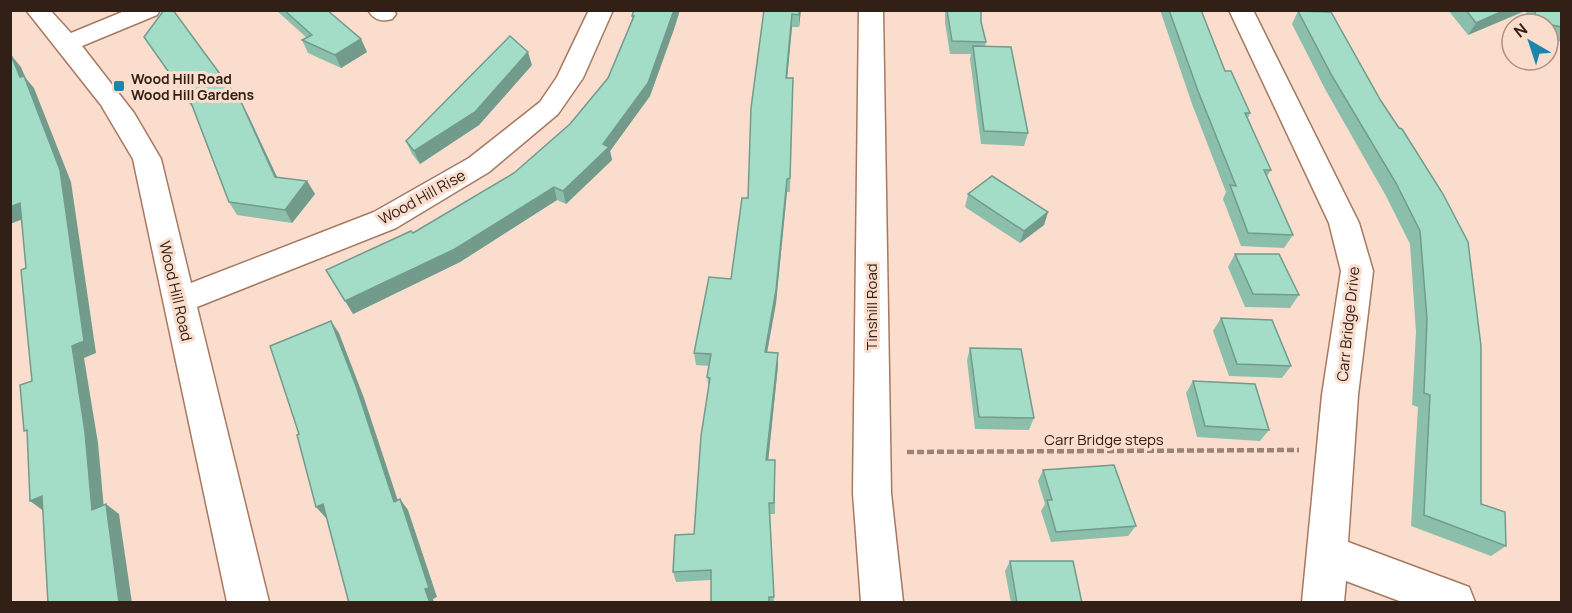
<svg xmlns="http://www.w3.org/2000/svg" width="1572" height="613" font-family="Manrope,sans-serif">
	<style>
		.lines { fill: none; stroke-linecap: round; stroke-linejoin: round }
		.street-casing { stroke: #a67960; stroke-width: 3 }
		.secondary-casing { stroke: #a67960; stroke-width: 3 }
		.path { stroke: #9b8376; stroke-width: 4.5; stroke-dasharray: 7 3; stroke-linecap: butt }
		.street { fill: #fff; fill-rule: evenodd }
		.secondary { fill: #fff; fill-rule: evenodd }
		.wall { fill: #8cbeac }
		.shaded-wall { fill: #729b8c }
		.building { fill: #a3ddc8; stroke: #729b8c; stroke-width: 1.5 }
		.poi-dot { fill: #1b85ad; stroke: #fbddcd; stroke-width: 2 }
		.labels { text-anchor: middle; dominant-baseline: central; stroke-width: 6; stroke-linejoin: round; paint-order: stroke }
		.far-poi-label { font-size: 14px; font-weight: bold; fill: #322016; stroke: #fbddcd; text-anchor: start }
		.street-label { font-size: 15px; fill: #322016; stroke: #fbddcd }
	</style>
	<rect width="100%" height="100%" fill="#fbddcd"/>
	<g class="lines">
		<defs>
			<g id="street">
				<path d="M26 10H50L71 33 127 10H160L157 15 82 46 134 113 161 159 191 283 374 212 469 158 540 102 557 77 589 10H613L583 78 558 114 489 172 396 228 197 307 269 602H227L133 159 101 105Z"/>
				<path d="M368 10H393L396 14 392 19C381 22 374 20 368 10Z"/>
				<path d="M1229 10H1253L1359 223 1373 271 1358 395 1348 542 1469 587 1475 602H1402L1346 581 1344 602H1302L1322 395 1341 271 1329 223Z"/>
			</g>
			<path id="secondary" d="M859 10H883L891 493 903 602H861L853 493Z"/>
		</defs>
		<use href="#street" class="street-casing"/>
		<use href="#secondary" class="secondary-casing"/>
		<path class="path" d="M907 452 1299 450"/>
		<use href="#street" class="street"/>
		<use href="#secondary" class="secondary"/>
	</g>
	<g class="wall">
		<path d="M276 10H327L361 39 367 52 341 68 308 53 302 40 307 38Z"/>
		<path d="M634 10H680L674 29 650 96 610 151 612 160 566 204 557 200 460 262 353 314 413 233 514 173 570 124 608 78 632 20V16Z"/>
		<path d="M764 10H801L799 27H792L787 78H793L790 192H787L776 303 767 352 778 353V366L768 460H775V514H770L774 603H711V580L676 582 673 572 694 534 709 390 707 377 709 366 696 365 694 353 731 279 748 198Z"/>
		<path d="M945 10H981V22L986 42 985 46 1028 133 1024 146 981 144 970 59 971 54H950L945 23Z"/>
		<path d="M1160 10H1201L1225 71 1250 113 1248 118 1271 170 1267 176 1293 235 1284 248 1241 246 1223 199 1226 192 1192 104Z"/>
		<path d="M1448 10H1562V42L1548 39V24H1527L1526 11 1468 35Z"/>
		<path d="M1298 11 1381 101 1399 128 1481 504 1506 546 1491 556 1411 526 1418 407 1412 405 1416 332 1410 244 1386 196 1325 89 1292 24Z"/>
		<path d="M144 37 242 104 249 117 277 177 307 181 315 194 292 223 237 215 229 202 192 107Z"/>
		<path d="M532 65 479 125 420 164 412 154 406 141Z"/>
		<path d="M968 194 1048 212 1044 225 1020 243 965 207Z"/>
		<path d="M1235 254 1299 295 1290 308 1245 307 1228 267Z"/>
		<path d="M1221 318 1291 366 1282 378 1229 376 1213 331Z"/>
		<path d="M970 348 1034 418 1029 430 975 429 967 360Z"/>
		<path d="M1193 381 1269 430 1260 441 1197 437 1186 393Z"/>
		<path d="M1043 470 1136 526 1128 536 1051 542 1041 511 1045 504 1038 481Z"/>
		<path d="M1010 561 1082 603H1011L1005 571Z"/>
	</g>
	<g class="shaded-wall">
		<path d="M674 10H680L674 29 650 96 610 151 612 160 566 204 563 191 603 144Z"/>
		<path d="M799 10H801L799 27Z"/>
		<path d="M1505 10H1526L1468 35 1476 23Z"/>
		<path d="M792 14V27L786 91V78Z"/>
		<path d="M361 39 367 52 341 68 335 55Z"/>
		<path d="M528 52 532 65 479 125 420 164 414 151Z"/>
		<path d="M11 55 21 67 26 79 24 76 34 88 71 182 96 353 84 358 98 443 105 520 92 510 20 77Z"/>
		<path d="M242 104 249 117 283 190 275 177Z"/>
		<path d="M787 179V192L776 303 765 364V352Z"/>
		<path d="M307 181 315 194 292 223 285 210Z"/>
		<path d="M554 187 557 200 460 262 353 314 345 301Z"/>
		<path d="M20 203 31 216 10 224V207Z"/>
		<path d="M1048 212 1044 225 1020 243 1024 231Z"/>
		<path d="M331 321 339 333 364 398 402 513 394 502Z"/>
		<path d="M778 353V366L767 472 766 460Z"/>
		<path d="M42 496 45 512 30 501Z"/>
		<path d="M400 499 408 510 437 597 433 599 434 603H430L425 589Z"/>
		<path d="M106 504 119 514 132 603H119Z"/>
		<path d="M323 504 332 514 326 518 316 507Z"/>
	</g>
	<g class="building">
		<path d="M164 10H173L242 104 275 177 307 181 285 210 229 202 192 105 144 37Z"/>
		<path d="M284 10H327L361 39 335 55 302 40 312 35Z"/>
		<path d="M634 10H674L648 83 603 144 609 147 563 191 554 187 455 249 345 301 326 270 411 231 413 233 514 173 570 124 608 78 634 16H632Z"/>
		<path d="M764 10H799V15L792 14 786 78H793L790 178 787 179 776 290 765 352 778 353 766 460H775L774 503H769L774 597H769V603H711V570L673 572 675 535 694 534 701 436 710 378 707 377 711 354 694 353 709 277 731 279 742 198H748L751 108Z"/>
		<path d="M947 10H981V22L986 42 952 41Z"/>
		<path d="M1169 10H1201L1225 71H1231L1250 113H1245L1271 170H1264L1293 235 1248 233 1230 185 1236 186 1198 91Z"/>
		<path d="M1466 10H1505L1476 23Z"/>
		<path d="M1535 10H1562V27L1536 22Z"/>
		<path d="M1298 11 1331 12 1381 101 1399 128 1402 129 1443 194 1468 242 1481 346V504L1505 512 1506 546 1424 515 1430 395 1424 393 1427 319 1420 231 1396 183 1332 76Z"/>
		<path d="M510 36 528 52 475 112 414 151 406 141Z"/>
		<path d="M973 46 1011 47 1028 133 984 131Z"/>
		<path d="M11 55 20 77 24 76 60 170 84 341 72 346 85 432 92 510 106 504 119 603H48L42 496 30 501 27 430 24 431 20 385 32 381 21 270 26 268 20 203 10 207Z"/>
		<path d="M992 176 1048 212 1024 231 968 194Z"/>
		<path d="M1235 254H1279L1299 295 1253 294Z"/>
		<path d="M1221 318 1272 320 1291 366 1237 364Z"/>
		<path d="M331 321 356 386 394 502 400 499 429 588 425 589 430 603H349L323 504 316 507 297 435 299 434 270 346Z"/>
		<path d="M970 348 1021 349 1034 418 979 417Z"/>
		<path d="M1193 381 1255 384 1269 430 1205 426Z"/>
		<path d="M1114 465 1136 526 1056 532 1047 500H1052L1043 470Z"/>
		<path d="M1010 561H1073L1082 603H1017Z"/>
	</g>
	<rect class="poi-dot" x="113" y="80" width="12" height="12" rx="3"/>
	<g class="labels">
		<g class="far-poi-label">
			<text x="131" y="78">Wood Hill Road<tspan x="131" dy="16">Wood Hill Gardens</tspan></text>
		</g>
		<g class="street-label">
			<text transform="translate(422 197) rotate(-29)">Wood Hill Rise</text>
			<text transform="translate(176 291) rotate(77)">Wood Hill Road</text>
			<text transform="translate(871 307) rotate(-90)">Tinshill Road</text>
			<text transform="translate(1348 324) rotate(-84)">Carr Bridge Drive</text>
			<text x="1104" y="439">Carr Bridge steps</text>
		</g>
	</g>
	<rect width="1572" height="613" fill="none" stroke="#322016" stroke-width="24"/>
	<g transform="translate(1530 42) rotate(321)"><circle r="28" fill="#fbddcd" stroke="#ab9184" stroke-width="1.5"/>
	<path d="M0-4.5L10 22L0 15L-10 22Z" fill="#1b85ad"/>
	<text y="-9" font-size="16" font-weight="bold" text-anchor="middle" fill="#322016">N</text>
	</g>
</svg>
